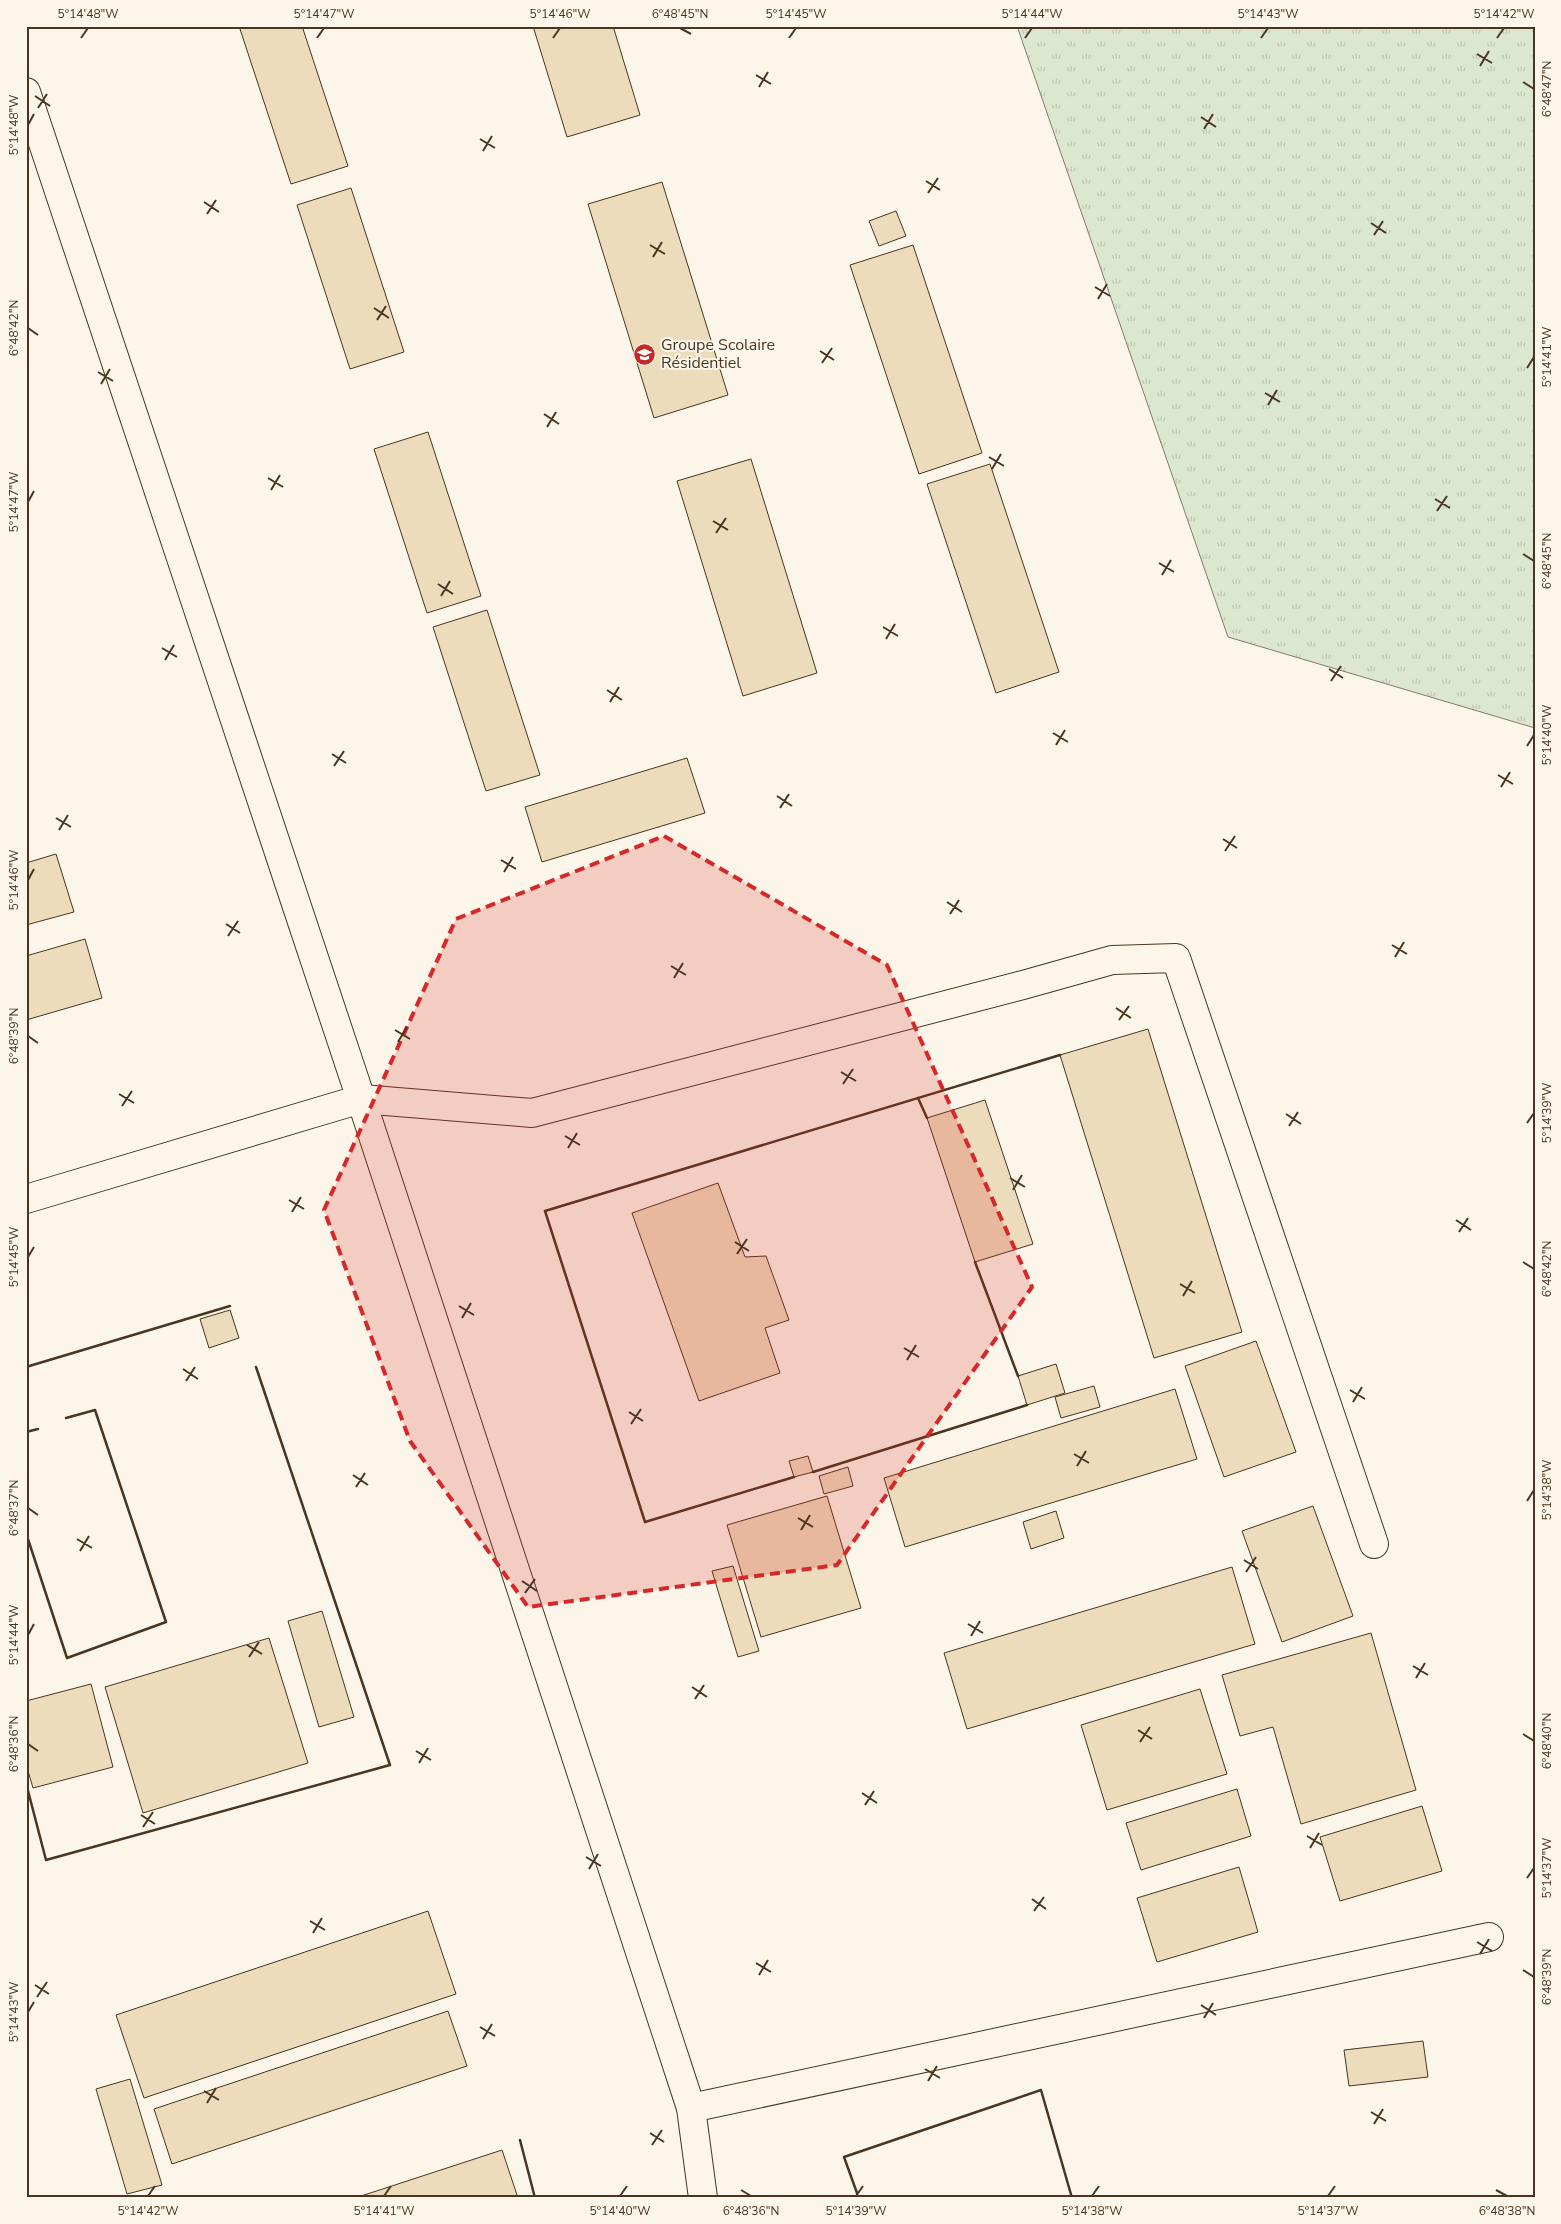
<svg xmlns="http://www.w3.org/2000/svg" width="1561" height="2224" font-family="'Nunito Sans',sans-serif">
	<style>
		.grass { fill: url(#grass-tufts); stroke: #887966 }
		.building { fill: #ecdcbc; stroke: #4a3520 }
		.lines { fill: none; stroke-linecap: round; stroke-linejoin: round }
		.minor-casing { stroke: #4a3520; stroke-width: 30 }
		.minor { stroke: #fbf6e9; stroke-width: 28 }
		.wall { stroke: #4a3520; stroke-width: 2.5 }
		.marked { fill: #d62828; fill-opacity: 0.2; stroke: #d62828; stroke-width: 4; stroke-dasharray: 10 6; stroke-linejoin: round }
		.ticks { fill: none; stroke: #4a3520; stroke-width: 2 }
		.labels { text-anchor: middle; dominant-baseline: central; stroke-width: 4; stroke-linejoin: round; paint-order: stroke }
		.poi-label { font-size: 16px; fill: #4a3520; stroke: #fbf6e9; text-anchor: start }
		.neatline { fill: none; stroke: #4a3520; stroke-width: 2 }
		.ticks-label { font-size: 12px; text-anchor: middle; fill: #4a3520 }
	</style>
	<defs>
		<pattern id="grass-tufts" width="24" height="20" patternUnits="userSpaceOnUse" patternTransform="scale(1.25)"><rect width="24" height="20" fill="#dce7d0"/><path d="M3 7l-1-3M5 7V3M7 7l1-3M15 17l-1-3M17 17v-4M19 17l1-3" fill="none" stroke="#bec7b2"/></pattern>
	</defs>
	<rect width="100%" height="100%" fill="#fbf6e9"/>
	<path class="grass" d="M1017 26H1535V728L1228 637Z"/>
	<g class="building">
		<path d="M239 26H302L348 166 291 184Z"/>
		<path d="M533 26H613L640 115 567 137Z"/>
		<path d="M662 182 728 395 654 418 588 204Z"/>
		<path d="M351 188 404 352 350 369 297 205Z"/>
		<path d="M896 211 906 236 879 246 869 221Z"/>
		<path d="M913 245 982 453 919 474 850 265Z"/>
		<path d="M428 432 481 596 427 613 374 449Z"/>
		<path d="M751 459 817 673 743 696 677 481Z"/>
		<path d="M990 464 1059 672 996 693 927 484Z"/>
		<path d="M487 610 540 775 486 791 433 627Z"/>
		<path d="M687 758 705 813 542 862 525 807Z"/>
		<path d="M56 854 74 912 26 925V863Z"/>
		<path d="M85 939 102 998 26 1020V956Z"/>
		<path d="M1148 1029 1242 1332 1154 1358 1060 1055Z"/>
		<path d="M985 1100 1033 1244 975 1262 927 1118Z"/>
		<path d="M718 1183 745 1257 766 1256 789 1320 765 1328 780 1373 699 1401 632 1213Z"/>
		<path d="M230 1310 239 1338 209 1348 200 1319Z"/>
		<path d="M1256 1341 1296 1452 1224 1477 1185 1366Z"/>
		<path d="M1056 1364 1065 1393 1027 1405 1018 1376Z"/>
		<path d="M1094 1386 1100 1407 1061 1418 1055 1397Z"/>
		<path d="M1175 1389 1197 1459 905 1547 884 1478Z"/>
		<path d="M808 1456 813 1472 794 1477 789 1461Z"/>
		<path d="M848 1467 853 1486 824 1494 819 1476Z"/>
		<path d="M827 1496 861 1608 761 1637 727 1525Z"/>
		<path d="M1313 1506 1353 1616 1282 1642 1242 1531Z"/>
		<path d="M1056 1511 1064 1538 1031 1549 1023 1522Z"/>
		<path d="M733 1566 759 1651 738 1657 712 1571Z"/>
		<path d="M1232 1567 1255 1644 967 1729 944 1653Z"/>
		<path d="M322 1611 354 1717 319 1727 288 1621Z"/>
		<path d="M1371 1633 1416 1790 1301 1824 1273 1727 1240 1736 1222 1675Z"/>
		<path d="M269 1638 308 1763 143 1813 105 1687Z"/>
		<path d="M91 1684 113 1767 33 1788 26 1764V1701Z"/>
		<path d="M1200 1689 1227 1774 1107 1810 1081 1725Z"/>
		<path d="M1237 1789 1251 1836 1141 1870 1126 1823Z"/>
		<path d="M1422 1806 1442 1871 1340 1901 1320 1837Z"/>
		<path d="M1239 1867 1258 1932 1157 1962 1137 1898Z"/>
		<path d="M428 1911 456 1994 144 2098 116 2015Z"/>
		<path d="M448 2011 467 2066 172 2164 154 2109Z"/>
		<path d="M1423 2041 1428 2077 1349 2086 1344 2050Z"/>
		<path d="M130 2079 162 2185 127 2194 96 2089Z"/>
		<path d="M502 2150 518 2198H355Z"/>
	</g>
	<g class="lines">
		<defs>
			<g id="minor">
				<path d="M26 92 361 1099 691 2108 703 2198"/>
				<path d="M26 1199 361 1099 532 1113 1023 985 1112 960 1176 958 1374 1544"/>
				<path d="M691 2108 1489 1937"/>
			</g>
		</defs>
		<use href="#minor" class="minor-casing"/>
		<use href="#minor" class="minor"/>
		<g class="wall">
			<path d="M918 1098 927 1118"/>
			<path d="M975 1262 1018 1376"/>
			<path d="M26 1367 230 1306"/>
			<path d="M26 1432 38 1429"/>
			<path d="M813 1472 1027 1405"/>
			<path d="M794 1477 645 1522 545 1211 1060 1055"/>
			<path d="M26 1533 67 1658 166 1622 95 1410 66 1418"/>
			<path d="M26 1783 46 1860 390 1765 256 1367"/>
			<path d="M520 2140 535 2198"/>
			<path d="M857 2193 844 2157 1041 2090 1072 2198"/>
		</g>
	</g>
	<path class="marked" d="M664 836 887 965 1032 1287 837 1565 528 1607 410 1441 324 1210 456 919Z"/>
	<path class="ticks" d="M680 28 691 34M81 38 88 28M317 38 324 28M553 38 560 28M789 38 796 28M1025 38 1032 28M1261 38 1268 28M1497 38 1504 28M1477 54 1492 63M1480 66 1489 51M756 75 771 84M1523 82 1534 89M759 87 768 72M35 96 50 106M38 108 47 94M1201 117 1216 127M28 125 34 114M1204 129 1213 114M480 139 495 148M483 151 492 136M926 181 940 190M928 193 938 178M204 202 219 212M207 214 216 200M1371 223 1386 233M1374 235 1383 221M650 245 665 254M653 257 662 242M1095 287 1110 296M1098 299 1107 284M374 308 389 318M377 320 386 306M28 328 38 335M820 351 834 360M822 363 832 348M1527 368 1534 357M98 372 113 381M101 384 110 369M1265 393 1280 402M1268 405 1277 390M544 414 559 424M547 427 556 412M989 457 1004 466M992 469 1001 454M268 478 283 487M271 490 280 475M1435 499 1450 508M28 502 34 491M1437 511 1447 496M713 521 728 530M716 533 726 518M1523 554 1534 561M1159 563 1174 572M1162 575 1171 560M438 584 453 594M441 596 450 581M883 627 898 636M886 639 895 624M162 648 177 657M165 660 174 645M1329 669 1343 678M1331 681 1341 666M607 690 622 700M610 702 619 687M1053 733 1068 742M1056 745 1065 730M1527 746 1534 735M332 754 346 763M334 766 344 751M1498 775 1513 784M1501 787 1510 772M777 796 792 806M780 808 789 794M56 818 71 827M59 830 68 815M1223 839 1237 848M1225 851 1235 836M501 860 516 869M504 872 513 857M28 880 34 869M947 902 962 912M950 914 959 900M226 924 240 933M228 936 238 921M1392 945 1407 954M1395 957 1404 942M671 966 686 975M674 978 683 963M1116 1008 1131 1018M1119 1020 1129 1006M395 1030 410 1039M28 1036 38 1043M398 1042 407 1027M841 1072 856 1081M843 1084 853 1069M119 1094 134 1103M122 1106 132 1091M1286 1114 1301 1124M1527 1123 1534 1113M1289 1126 1298 1112M565 1136 580 1145M568 1148 577 1133M1010 1178 1025 1187M1013 1190 1022 1175M289 1200 304 1209M292 1212 301 1197M1456 1220 1471 1230M1459 1232 1468 1218M735 1242 749 1251M737 1254 747 1239M28 1257 34 1247M1523 1262 1534 1269M1180 1284 1195 1293M1183 1296 1192 1281M459 1306 474 1315M462 1318 471 1303M904 1348 919 1357M907 1360 916 1345M183 1369 198 1379M186 1381 195 1367M1350 1390 1365 1399M1353 1402 1362 1387M629 1412 643 1421M631 1424 641 1409M1074 1454 1089 1463M1077 1466 1086 1451M353 1475 368 1485M356 1487 365 1473M1527 1501 1534 1490M28 1508 38 1515M798 1518 813 1527M801 1530 810 1515M77 1539 92 1548M80 1551 89 1536M1244 1560 1258 1569M1246 1572 1256 1557M522 1581 537 1591M525 1593 535 1579M968 1624 983 1633M28 1635 34 1624M971 1636 980 1621M247 1645 262 1654M249 1657 259 1642M1413 1666 1428 1675M1416 1678 1425 1663M692 1687 707 1697M695 1699 704 1685M1138 1730 1152 1739M1523 1734 1534 1741M1140 1742 1150 1727M28 1744 38 1751M416 1751 431 1760M419 1763 428 1748M862 1793 877 1803M865 1805 874 1791M141 1815 155 1824M143 1827 153 1812M1307 1836 1322 1845M1310 1848 1319 1833M586 1857 601 1866M589 1869 598 1854M1527 1878 1534 1868M1032 1899 1046 1909M1034 1911 1044 1897M310 1921 325 1930M313 1933 322 1918M1477 1942 1492 1951M1480 1954 1489 1939M756 1963 771 1972M1523 1970 1534 1977M759 1975 768 1960M35 1985 49 1994M37 1997 47 1982M1201 2005 1216 2015M28 2012 34 2002M1204 2018 1213 2003M480 2027 495 2036M483 2039 492 2024M925 2069 940 2078M928 2081 937 2066M204 2091 219 2100M207 2103 216 2088M1371 2112 1386 2121M1374 2124 1383 2109M650 2133 664 2142M652 2145 662 2130M741 2190 751 2196M1496 2190 1507 2196M148 2196 155 2186M384 2196 391 2186M620 2196 627 2186M856 2196 863 2186M1092 2196 1099 2186M1328 2196 1335 2186"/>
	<defs>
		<symbol id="school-disc" viewBox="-11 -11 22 22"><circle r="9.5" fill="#c62828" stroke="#fbf6e9"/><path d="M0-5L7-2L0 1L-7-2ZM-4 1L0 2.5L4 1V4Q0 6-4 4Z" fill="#fff"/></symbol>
	</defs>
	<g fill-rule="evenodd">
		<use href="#school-disc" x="632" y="342" width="25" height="25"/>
	</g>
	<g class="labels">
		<g class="poi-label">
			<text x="661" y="345">Groupe Scolaire<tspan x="661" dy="18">Résidentiel</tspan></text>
		</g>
	</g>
	<rect width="1561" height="2224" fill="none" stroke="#fbf6e9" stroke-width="55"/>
	<rect x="28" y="28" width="1506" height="2168" class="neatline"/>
	<g class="ticks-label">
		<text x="88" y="18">5°14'48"W</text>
		<text x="324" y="18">5°14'47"W</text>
		<text x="560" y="18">5°14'46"W</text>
		<text x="680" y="18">6°48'45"N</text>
		<text x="796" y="18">5°14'45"W</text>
		<text x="1032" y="18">5°14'44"W</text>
		<text x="1268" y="18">5°14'43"W</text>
		<text x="1504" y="18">5°14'42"W</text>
		<text transform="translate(1547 89) rotate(-90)" y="4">6°48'47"N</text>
		<text transform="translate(14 125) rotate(-90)" y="4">5°14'48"W</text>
		<text transform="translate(14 328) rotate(-90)" y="4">6°48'42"N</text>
		<text transform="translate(1547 357) rotate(-90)" y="4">5°14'41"W</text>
		<text transform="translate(14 502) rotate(-90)" y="4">5°14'47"W</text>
		<text transform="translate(1547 561) rotate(-90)" y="4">6°48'45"N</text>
		<text transform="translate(1547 735) rotate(-90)" y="4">5°14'40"W</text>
		<text transform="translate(14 880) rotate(-90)" y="4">5°14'46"W</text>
		<text transform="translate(14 1036) rotate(-90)" y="4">6°48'39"N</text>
		<text transform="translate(1547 1113) rotate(-90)" y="4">5°14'39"W</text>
		<text transform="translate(14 1257) rotate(-90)" y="4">5°14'45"W</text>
		<text transform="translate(1547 1269) rotate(-90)" y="4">6°48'42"N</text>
		<text transform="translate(1547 1490) rotate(-90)" y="4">5°14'38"W</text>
		<text transform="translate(14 1508) rotate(-90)" y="4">6°48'37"N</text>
		<text transform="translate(14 1635) rotate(-90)" y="4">5°14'44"W</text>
		<text transform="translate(1547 1741) rotate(-90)" y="4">6°48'40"N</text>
		<text transform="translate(14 1744) rotate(-90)" y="4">6°48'36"N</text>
		<text transform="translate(1547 1868) rotate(-90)" y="4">5°14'37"W</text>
		<text transform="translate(1547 1977) rotate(-90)" y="4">6°48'39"N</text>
		<text transform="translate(14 2012) rotate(-90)" y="4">5°14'43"W</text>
		<text x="148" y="2215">5°14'42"W</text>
		<text x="384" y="2215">5°14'41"W</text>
		<text x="620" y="2215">5°14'40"W</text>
		<text x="751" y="2215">6°48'36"N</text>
		<text x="856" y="2215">5°14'39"W</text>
		<text x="1092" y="2215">5°14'38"W</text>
		<text x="1328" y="2215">5°14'37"W</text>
		<text x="1507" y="2215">6°48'38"N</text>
	</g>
</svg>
